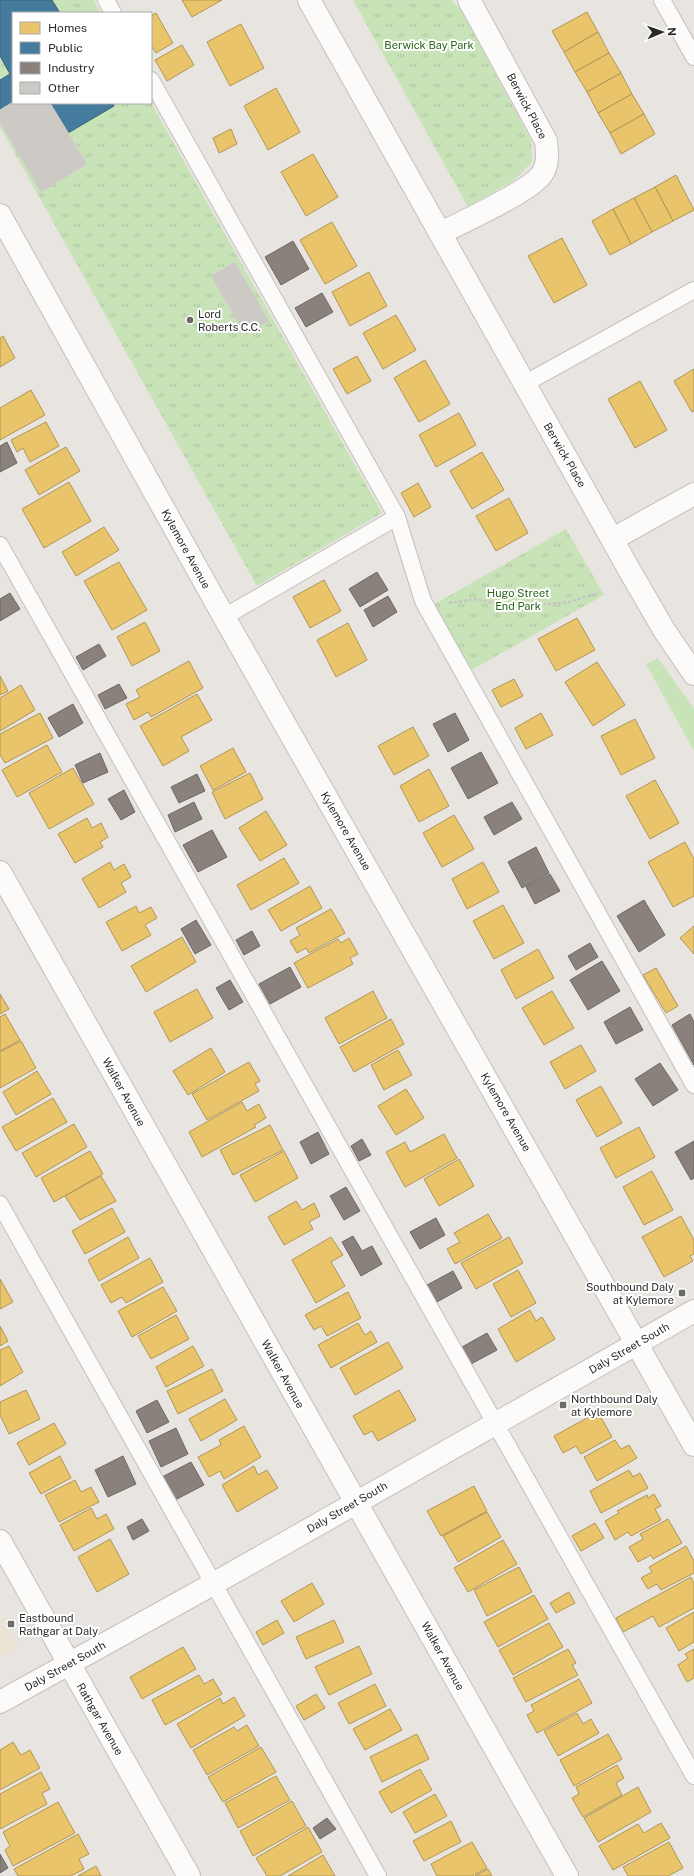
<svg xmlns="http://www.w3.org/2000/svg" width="694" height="1876" font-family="'Public Sans',sans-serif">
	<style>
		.education { fill: #ebe3d4 }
		.grass { fill: #c9e3b8 }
		.park { fill: url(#park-tufts) }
		.homes { fill: #e9c46a; stroke: #b09657 }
		.public { fill: #457b9d; stroke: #3d637a }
		.industry { fill: #8a817c; stroke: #6d6763 }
		.building { fill: #cdcac6; stroke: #d3d0cb }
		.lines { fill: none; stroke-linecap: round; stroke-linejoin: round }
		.lane-casing { stroke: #c2c0c0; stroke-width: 18 }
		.street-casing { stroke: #c2c0c0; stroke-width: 24 }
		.path { stroke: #c5c4c4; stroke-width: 2.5; stroke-dasharray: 3 2; stroke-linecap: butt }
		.lane { stroke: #fcfbfa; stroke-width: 16 }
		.street { stroke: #fcfbfa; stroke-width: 22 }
		.poi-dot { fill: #6c6b69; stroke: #fff; stroke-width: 1.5 }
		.labels { text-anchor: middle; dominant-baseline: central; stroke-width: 4; stroke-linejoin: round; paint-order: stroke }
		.park-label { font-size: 11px; fill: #28661a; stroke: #fff }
		.street-label { font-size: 11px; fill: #2a2a2a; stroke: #fff }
		.poi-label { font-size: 11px; fill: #2a2a2a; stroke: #fff; text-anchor: start }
	</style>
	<defs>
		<pattern id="park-tufts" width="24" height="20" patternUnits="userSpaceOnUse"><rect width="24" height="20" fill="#c9e3b8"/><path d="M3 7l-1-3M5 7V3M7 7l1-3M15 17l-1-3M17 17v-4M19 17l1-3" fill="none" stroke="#adc39e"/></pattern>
	</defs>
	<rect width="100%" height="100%" fill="#e8e4df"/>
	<path class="education" d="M0 1614 18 1646 0 1657Z"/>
	<path class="grass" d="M658 658 694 709V751L646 664Z"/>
	<g class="park">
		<path d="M0 0H93L101 13H13V103H151L382 513 257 586 0 127Z"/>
		<path d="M353 0H451L461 10 531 140 532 162 514 180 468 207Z"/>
		<path d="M566 529 604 595 470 671 433 605Z"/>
	</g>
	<g class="homes">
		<path d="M182 0H222L192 17Z"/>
		<path d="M587 12 598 32 564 52 552 31Z"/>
		<path d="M156 13 173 43 156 53 151 45V16Z"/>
		<path d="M241 24 264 68 230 86 207 42Z"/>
		<path d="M598 32 609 53 575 72 564 52Z"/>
		<path d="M182 45 194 65 167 81 155 60Z"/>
		<path d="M609 53 621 73 587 92 575 72Z"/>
		<path d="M621 73 632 94 598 113 587 92Z"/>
		<path d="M276 88 300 132 268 150 244 106Z"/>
		<path d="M632 94 644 114 610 133 598 113Z"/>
		<path d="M644 114 655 134 621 154 610 133Z"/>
		<path d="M231 129 237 144 219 153 213 138Z"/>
		<path d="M313 154 338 197 306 216 281 172Z"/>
		<path d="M676 175 694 210 673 221 655 187Z"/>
		<path d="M655 187 673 221 652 232 634 198Z"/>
		<path d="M634 198 652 232 631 244 613 209Z"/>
		<path d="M613 209 631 244 610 255 592 221Z"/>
		<path d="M332 222 357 266 325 284 300 240Z"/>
		<path d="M562 238 587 285 554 303 528 256Z"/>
		<path d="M369 272 387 306 350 326 332 292Z"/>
		<path d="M396 315 416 350 383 369 363 333Z"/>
		<path d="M3 336 15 358 0 367V338Z"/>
		<path d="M357 356 371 381 347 394 333 369Z"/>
		<path d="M425 360 450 404 419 422 394 378Z"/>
		<path d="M694 369V411L692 412 674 381Z"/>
		<path d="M640 381 667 430 635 448 608 399Z"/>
		<path d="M31 390 45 415 0 440V408Z"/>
		<path d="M459 413 476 445 436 467 419 435Z"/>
		<path d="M46 422 59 446 30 462 23 448 17 452 11 440Z"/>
		<path d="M66 447 80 471 39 495 25 470Z"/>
		<path d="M482 452 504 490 472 509 450 471Z"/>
		<path d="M69 482 91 521 44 548 22 509Z"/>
		<path d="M418 483 431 507 414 517 401 493Z"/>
		<path d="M509 498 528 533 496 551 476 516Z"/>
		<path d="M104 527 119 550 76 576 62 552Z"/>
		<path d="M119 562 147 610 112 630 84 581Z"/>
		<path d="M324 580 341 611 310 628 293 597Z"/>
		<path d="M577 618 595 650 556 671 538 639Z"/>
		<path d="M145 622 160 651 132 666 117 637Z"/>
		<path d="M348 623 367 660 336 677 317 640Z"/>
		<path d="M189 661 203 688 151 717 148 712 134 720 126 704 140 697 136 690Z"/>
		<path d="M597 662 625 705 593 726 565 682Z"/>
		<path d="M0 676 8 691 0 695Z"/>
		<path d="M514 679 523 696 501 707 492 690Z"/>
		<path d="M21 685 35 710 0 731V698Z"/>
		<path d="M197 694 212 720 181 737 189 751 163 766 140 726Z"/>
		<path d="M40 713 53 738 5 763 0 755V734Z"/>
		<path d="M541 713 553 735 526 749 515 728Z"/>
		<path d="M635 719 655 758 621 775 601 736Z"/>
		<path d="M413 727 429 756 394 775 378 746Z"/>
		<path d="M47 745 62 772 17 797 2 770Z"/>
		<path d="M233 748 246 772 213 790 200 766Z"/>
		<path d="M73 768 94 804 49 829 29 793Z"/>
		<path d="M429 769 449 806 419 822 400 786Z"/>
		<path d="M250 773 263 799 225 819 212 792Z"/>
		<path d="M655 780 679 823 650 839 626 796Z"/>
		<path d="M266 811 287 845 260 861 239 828Z"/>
		<path d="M454 815 474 849 442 867 423 833Z"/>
		<path d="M87 818 92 828 101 823 108 837 100 842 103 847 75 863 58 834Z"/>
		<path d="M685 842 694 859V896L673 907 648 862Z"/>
		<path d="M284 858 299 883 251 910 237 885Z"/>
		<path d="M110 862 114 870 124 864 131 877 121 883 126 892 99 908 82 879Z"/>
		<path d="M483 862 499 892 467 909 452 879Z"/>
		<path d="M310 886 322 908 281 931 268 910Z"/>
		<path d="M503 905 524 943 494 959 473 921Z"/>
		<path d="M136 906 139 913 151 907 157 918 145 925 151 935 122 951 106 922Z"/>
		<path d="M331 909 345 933 309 953 306 948 297 953 290 941 300 935 296 928Z"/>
		<path d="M694 926V954L680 938Z"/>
		<path d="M182 937 196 962 146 992 131 966Z"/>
		<path d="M349 938 358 954 350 958 353 964 308 988 294 963 338 939 341 943Z"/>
		<path d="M538 949 554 978 516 999 501 970Z"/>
		<path d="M656 968 678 1006 666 1013 643 975Z"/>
		<path d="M197 989 213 1018 170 1042 154 1012Z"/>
		<path d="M373 991 387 1018 339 1044 325 1018Z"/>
		<path d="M552 991 574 1028 544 1045 522 1008Z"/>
		<path d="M0 994 9 1009 0 1014Z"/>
		<path d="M5 1014 20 1040 0 1051V1017Z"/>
		<path d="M391 1019 404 1044 354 1072 340 1047Z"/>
		<path d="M21 1041 36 1068 0 1088V1052Z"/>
		<path d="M581 1045 596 1071 565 1089 550 1062Z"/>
		<path d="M211 1048 225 1072 188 1095 173 1071Z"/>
		<path d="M398 1050 412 1075 384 1090 371 1065Z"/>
		<path d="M249 1062 260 1081 255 1084 259 1091 207 1120 192 1094Z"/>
		<path d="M37 1071 51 1094 16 1115 3 1092Z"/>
		<path d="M601 1086 622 1123 597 1137 576 1100Z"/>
		<path d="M406 1089 424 1118 396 1135 378 1106Z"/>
		<path d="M53 1098 67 1122 16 1151 2 1127Z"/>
		<path d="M242 1102 247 1111 259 1104 266 1118 254 1125 256 1127 202 1157 189 1132Z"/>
		<path d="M74 1124 87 1147 36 1177 22 1153Z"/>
		<path d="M270 1125 283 1150 233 1175 220 1150Z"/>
		<path d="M639 1127 655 1157 616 1178 600 1148Z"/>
		<path d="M444 1134 457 1158 405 1187 386 1152 405 1142 410 1152Z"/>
		<path d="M90 1151 103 1174 54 1202 41 1178Z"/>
		<path d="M284 1151 298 1178 255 1202 240 1175Z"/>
		<path d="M459 1159 474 1186 439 1206 424 1179Z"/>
		<path d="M652 1171 673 1210 644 1225 623 1187Z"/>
		<path d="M101 1176 116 1201 80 1220 65 1196Z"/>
		<path d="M296 1201 302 1210 314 1203 320 1216 309 1222 313 1229 284 1245 268 1217Z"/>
		<path d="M112 1208 125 1232 85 1254 72 1231Z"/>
		<path d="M488 1214 502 1238 455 1264 447 1249 460 1242 454 1233Z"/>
		<path d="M681 1216 694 1240V1254L690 1256 693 1261 664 1277 642 1237Z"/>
		<path d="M128 1237 139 1258 99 1281 88 1260Z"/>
		<path d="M331 1237 343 1255 331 1262 345 1286 316 1303 292 1260Z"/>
		<path d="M509 1237 523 1263 476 1289 461 1263Z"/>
		<path d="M150 1258 163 1282 126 1303 122 1297 111 1303 101 1285Z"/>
		<path d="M518 1270 536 1303 511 1317 493 1284Z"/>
		<path d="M0 1279 13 1302 0 1309Z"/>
		<path d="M163 1287 177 1311 132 1337 118 1311Z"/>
		<path d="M348 1292 361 1318 327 1336 321 1326 314 1330 305 1315Z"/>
		<path d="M530 1310 536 1321 542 1317 555 1339 516 1362 498 1329Z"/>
		<path d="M176 1315 189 1339 151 1359 138 1336Z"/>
		<path d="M358 1323 365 1335 371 1331 377 1342 331 1368 318 1345Z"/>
		<path d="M0 1326 8 1341 0 1346Z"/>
		<path d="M388 1342 403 1368 355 1395 340 1368Z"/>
		<path d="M9 1346 23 1372 0 1386V1350Z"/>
		<path d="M193 1346 204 1366 166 1387 156 1367Z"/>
		<path d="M212 1369 223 1391 178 1414 167 1391Z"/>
		<path d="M26 1390 40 1419 9 1434 0 1415V1402Z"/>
		<path d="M399 1390 416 1420 378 1441 372 1431 364 1435 353 1416Z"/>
		<path d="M225 1399 237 1420 201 1441 189 1419Z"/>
		<path d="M598 1412 612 1437 581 1454 576 1446 563 1453 554 1436Z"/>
		<path d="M54 1423 66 1444 29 1465 17 1443Z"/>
		<path d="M244 1426 261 1457 224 1479 220 1471 209 1477 198 1457 221 1445 219 1440Z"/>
		<path d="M615 1440 621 1449 629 1445 637 1458 597 1481 584 1457Z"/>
		<path d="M60 1456 71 1478 41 1494 29 1473Z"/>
		<path d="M254 1466 258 1475 267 1470 278 1488 237 1512 222 1485Z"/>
		<path d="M629 1470 633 1477 640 1473 648 1488 601 1513 590 1491Z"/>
		<path d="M75 1480 81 1492 91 1487 99 1502 59 1522 45 1495Z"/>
		<path d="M474 1486 487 1511 441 1536 427 1511Z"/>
		<path d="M654 1494 661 1506 655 1509 661 1520 631 1536 628 1532 615 1540 605 1521 619 1513 617 1511 647 1495 648 1498Z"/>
		<path d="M91 1508 97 1519 106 1514 114 1529 74 1551 60 1525Z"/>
		<path d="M487 1512 501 1537 458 1562 443 1536Z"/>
		<path d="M668 1519 682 1543 653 1559 651 1555 638 1562 629 1547 643 1539 640 1534Z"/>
		<path d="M595 1523 604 1538 581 1551 572 1536Z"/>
		<path d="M110 1539 129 1574 97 1592 78 1557Z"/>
		<path d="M503 1540 517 1564 468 1592 454 1568Z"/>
		<path d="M686 1546 694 1561V1573L661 1590 657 1584 648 1589 641 1578 652 1572 649 1567Z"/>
		<path d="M519 1567 532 1592 487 1616 474 1590Z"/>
		<path d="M691 1577 694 1583V1608L659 1627 653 1616 623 1632 616 1618Z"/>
		<path d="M312 1583 324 1604 294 1622 281 1601Z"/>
		<path d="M569 1592 575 1603 556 1613 550 1603Z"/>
		<path d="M534 1595 548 1619 498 1647 484 1622Z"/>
		<path d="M694 1612V1642L679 1651 666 1628Z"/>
		<path d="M277 1620 284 1633 263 1645 256 1632Z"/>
		<path d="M334 1620 344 1642 306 1659 296 1637Z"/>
		<path d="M549 1623 563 1647 513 1675 499 1650Z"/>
		<path d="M359 1646 372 1674 329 1695 315 1667Z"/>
		<path d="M183 1647 196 1669 142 1699 130 1677Z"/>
		<path d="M568 1649 576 1663 572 1665 578 1675 526 1702 513 1678Z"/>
		<path d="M694 1649V1678L687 1682 678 1665 688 1658 685 1654Z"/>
		<path d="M199 1675 204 1684 213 1679 222 1694 165 1725 152 1700Z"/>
		<path d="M579 1679 592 1703 537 1733 527 1715 534 1711 531 1705Z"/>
		<path d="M375 1684 386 1706 349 1724 338 1703Z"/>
		<path d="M316 1694 325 1708 304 1720 296 1706Z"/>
		<path d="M234 1697 245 1716 191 1748 177 1724 220 1698 223 1704Z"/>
		<path d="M390 1709 402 1730 365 1750 353 1729Z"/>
		<path d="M577 1713 583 1724 591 1719 599 1733 558 1756 544 1731Z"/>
		<path d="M247 1725 259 1746 207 1775 193 1750 234 1727 237 1731Z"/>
		<path d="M417 1734 429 1759 382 1782 370 1757Z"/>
		<path d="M608 1734 622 1759 574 1786 560 1760Z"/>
		<path d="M13 1742 21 1755 30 1750 40 1768 0 1790V1750Z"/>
		<path d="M261 1747 276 1772 223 1802 208 1777Z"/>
		<path d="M617 1765 624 1778 616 1783 622 1795 583 1817 572 1798 579 1794 576 1787Z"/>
		<path d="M420 1769 432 1790 391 1813 379 1792Z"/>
		<path d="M41 1772 50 1789 42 1793 47 1804 0 1829V1794Z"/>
		<path d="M276 1776 290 1800 238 1828 225 1803Z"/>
		<path d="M638 1787 651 1812 598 1842 584 1818Z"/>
		<path d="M435 1794 447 1816 415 1833 403 1812Z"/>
		<path d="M292 1801 306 1826 253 1856 240 1831Z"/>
		<path d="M58 1802 75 1833 13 1866 5 1850 10 1846 3 1832Z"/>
		<path d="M451 1821 461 1842 424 1861 413 1841Z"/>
		<path d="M661 1823 670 1838 613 1870 599 1846 638 1824 644 1833Z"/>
		<path d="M308 1827 322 1852 280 1876H267L256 1858Z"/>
		<path d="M78 1834 89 1854 79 1859 84 1869 71 1876H18L14 1869Z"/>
		<path d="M472 1842 487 1868 472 1876H437L431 1864Z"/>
		<path d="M669 1842 683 1868 668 1876H628L623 1867Z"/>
		<path d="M323 1855 335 1876H288Z"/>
		<path d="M96 1866 101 1876H78Z"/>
		<path d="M488 1869 492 1876H475Z"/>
	</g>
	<g class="public">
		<path d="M0 0H52L60 13H13V102L0 110V80L10 74 0 56Z"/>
		<path d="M50 103H113L114 106 68 133Z"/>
	</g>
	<g class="industry">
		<path d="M293 241 309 269 281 285 265 257Z"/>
		<path d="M322 293 333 312 306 327 295 308Z"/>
		<path d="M7 442 17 463 0 472V446Z"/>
		<path d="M377 572 388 590 360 607 349 589Z"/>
		<path d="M10 593 20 609 0 621V599Z"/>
		<path d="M388 596 397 612 373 627 364 610Z"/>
		<path d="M99 644 106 656 83 670 76 657Z"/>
		<path d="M119 684 127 698 105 709 98 695Z"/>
		<path d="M73 704 83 723 59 737 48 718Z"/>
		<path d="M455 713 469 740 448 752 433 724Z"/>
		<path d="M481 752 498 783 468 799 451 768Z"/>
		<path d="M100 753 108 772 83 783 75 765Z"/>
		<path d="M197 774 205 791 179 803 171 787Z"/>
		<path d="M124 790 135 812 121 820 108 799Z"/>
		<path d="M194 802 202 819 175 832 168 815Z"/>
		<path d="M512 802 522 819 494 835 484 817Z"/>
		<path d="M212 830 227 857 198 872 183 845Z"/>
		<path d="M536 847 549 873 522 888 508 862Z"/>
		<path d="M550 874 560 891 535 904 526 887Z"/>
		<path d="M644 900 665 935 639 952 617 916Z"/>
		<path d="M196 920 211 945 195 954 181 929Z"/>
		<path d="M252 931 260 946 244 955 236 940Z"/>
		<path d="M590 943 598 957 576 970 568 956Z"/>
		<path d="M602 961 620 991 588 1010 570 980Z"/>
		<path d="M290 967 301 987 270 1004 259 984Z"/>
		<path d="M230 980 243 1002 229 1010 216 988Z"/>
		<path d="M630 1007 643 1030 616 1044 604 1022Z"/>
		<path d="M690 1014 694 1022V1065L672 1025Z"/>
		<path d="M660 1063 678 1090 653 1106 635 1079Z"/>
		<path d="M318 1132 329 1154 311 1164 300 1142Z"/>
		<path d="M362 1139 371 1155 359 1161 351 1146Z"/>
		<path d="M694 1141V1178L691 1180 675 1152Z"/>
		<path d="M346 1187 360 1211 344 1220 330 1196Z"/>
		<path d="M436 1218 445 1235 420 1249 410 1232Z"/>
		<path d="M353 1236 362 1251 372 1246 382 1264 361 1276 342 1242Z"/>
		<path d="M453 1271 462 1288 437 1302 427 1285Z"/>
		<path d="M487 1333 497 1350 471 1364 462 1347Z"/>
		<path d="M157 1400 169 1422 147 1433 136 1411Z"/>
		<path d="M176 1428 188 1454 161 1467 149 1441Z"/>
		<path d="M123 1456 136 1484 108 1497 95 1470Z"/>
		<path d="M191 1462 204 1485 175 1500 162 1477Z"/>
		<path d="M142 1519 149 1531 133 1540 127 1527Z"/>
		<path d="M327 1818 336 1829 320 1839 313 1828Z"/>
		<path d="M0 1854 8 1868 0 1873Z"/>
	</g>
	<g class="building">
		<path d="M13 102 50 103 87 164 41 192 0 123V110Z"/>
		<path d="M235 262 269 321 245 335 211 276Z"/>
	</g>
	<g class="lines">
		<defs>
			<g id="lane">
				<path d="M106 0 113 13"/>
				<path d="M662 0 694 57"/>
				<path d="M151 80 397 517 423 601 694 1085"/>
				<path d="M524 384 694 290"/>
				<path d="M0 545 694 1776"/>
				<path d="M224 617 397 517"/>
				<path d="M0 1204 378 1876"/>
			</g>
			<g id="street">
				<path d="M309 0 631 573 664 630 694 674"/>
				<path d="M0 215 224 617 694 1445"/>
				<path d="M441 233C462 222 531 191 542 174 549 164 547 152 546 141L469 0"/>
				<path d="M613 539 694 494"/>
				<path d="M0 872 567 1876"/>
				<path d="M0 1541 189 1876"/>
				<path d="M0 1702 213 1584 694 1311"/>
			</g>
		</defs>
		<use href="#lane" class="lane-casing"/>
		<use href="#street" class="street-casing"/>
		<path class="path" d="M449 603 474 599 507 605H534L569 602 598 593"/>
		<use href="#lane" class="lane"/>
		<use href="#street" class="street"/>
	</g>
	<g class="poi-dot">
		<circle cx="190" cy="320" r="4"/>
		<rect x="678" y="1289" width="8" height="8" rx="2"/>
		<rect x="559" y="1401" width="8" height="8" rx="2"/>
		<rect x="7" y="1620" width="8" height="8" rx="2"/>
	</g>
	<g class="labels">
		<g class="park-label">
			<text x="429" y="45">Berwick Bay Park</text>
			<text x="518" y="593">Hugo Street<tspan x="518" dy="13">End Park</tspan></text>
		</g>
		<g class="street-label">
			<text transform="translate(527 106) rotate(62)">Berwick Place</text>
			<text transform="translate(565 455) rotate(60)">Berwick Place</text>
			<text transform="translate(186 549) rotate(61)">Kylemore Avenue</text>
			<text transform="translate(346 831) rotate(60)">Kylemore Avenue</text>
			<text transform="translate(124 1092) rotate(61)">Walker Avenue</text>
			<text transform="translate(506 1112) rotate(60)">Kylemore Avenue</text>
			<text transform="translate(629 1348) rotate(-30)">Daly Street South</text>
			<text transform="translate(283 1374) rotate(61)">Walker Avenue</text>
			<text transform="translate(347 1507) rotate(-30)">Daly Street South</text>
			<text transform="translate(443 1656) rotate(61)">Walker Avenue</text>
			<text transform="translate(65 1666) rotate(-29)">Daly Street South</text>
			<text transform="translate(100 1719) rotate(60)">Rathgar Avenue</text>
		</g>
		<g class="poi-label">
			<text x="198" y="314">Lord<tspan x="198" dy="13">Roberts C.C.</tspan></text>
			<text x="674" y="1287" text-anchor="end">Southbound Daly<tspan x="674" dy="13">at Kylemore</tspan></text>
			<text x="571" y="1399">Northbound Daly<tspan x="571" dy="13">at Kylemore</tspan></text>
			<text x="19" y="1618">Eastbound<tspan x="19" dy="13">Rathgar at Daly</tspan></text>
		</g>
	</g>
	<rect x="12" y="12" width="140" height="92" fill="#ffffff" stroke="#aaaaaa"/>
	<rect x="20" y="22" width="20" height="12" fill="#e9c46a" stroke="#aaaaaa"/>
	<text x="48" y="32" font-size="12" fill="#2a2a2a">Homes</text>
	<rect x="20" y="42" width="20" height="12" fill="#457b9d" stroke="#aaaaaa"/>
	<text x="48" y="52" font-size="12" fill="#2a2a2a">Public</text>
	<rect x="20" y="62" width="20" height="12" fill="#8a817c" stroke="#aaaaaa"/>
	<text x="48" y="72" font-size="12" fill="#2a2a2a">Industry</text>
	<rect x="20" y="82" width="20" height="12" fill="#cdcac6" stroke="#aaaaaa"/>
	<text x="48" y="92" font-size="12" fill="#2a2a2a">Other</text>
	<g transform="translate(662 32) rotate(88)" stroke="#ffffff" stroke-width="3" paint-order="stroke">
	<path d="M0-3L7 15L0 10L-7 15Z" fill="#2a2a2a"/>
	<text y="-6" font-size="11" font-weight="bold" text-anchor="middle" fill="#2a2a2a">N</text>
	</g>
</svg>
